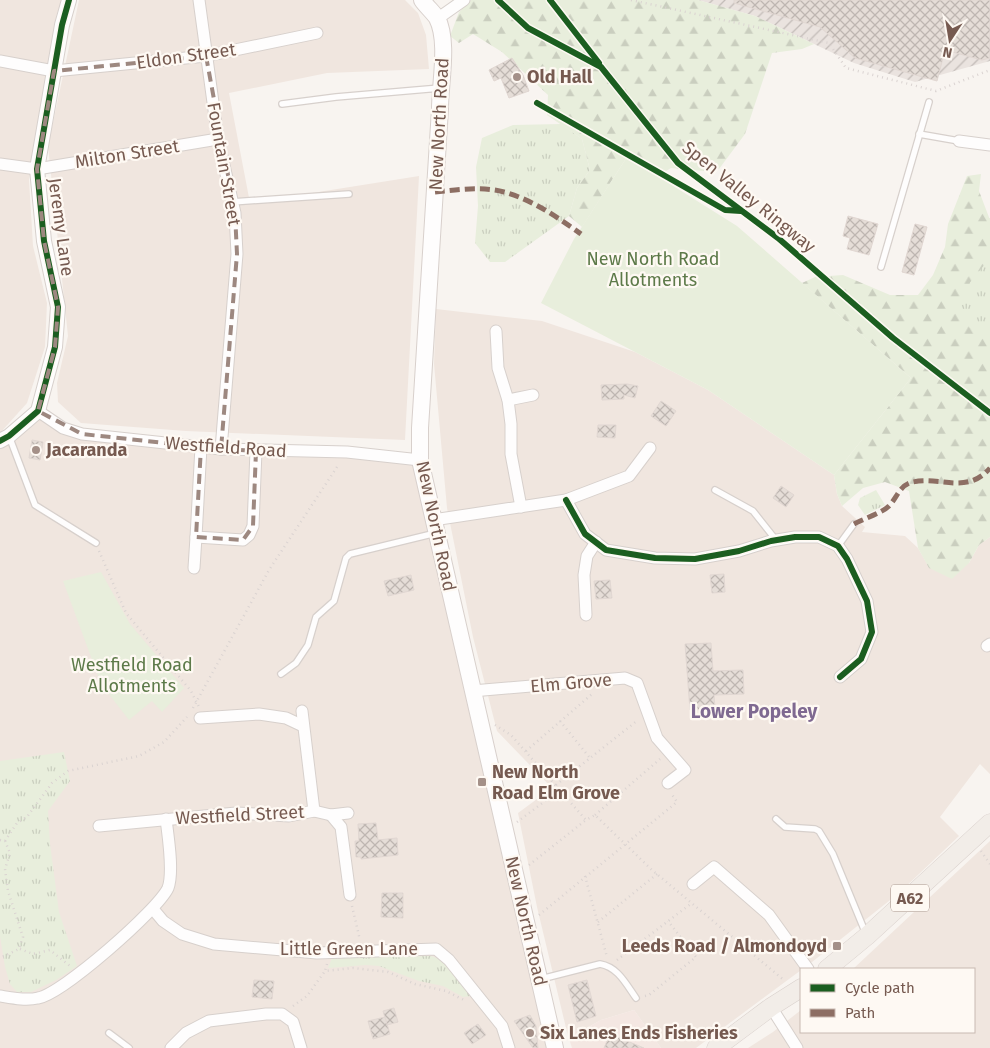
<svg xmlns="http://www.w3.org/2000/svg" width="990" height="1048" font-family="'Fira Sans',sans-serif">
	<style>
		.residential { fill: #f0e6df }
		.commercial { fill: #f4e7e2 }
		.industrial { fill: url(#industrial-furrows) }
		.grass { fill: url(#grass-tufts) }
		.forest { fill: url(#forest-firs) }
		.garden { fill: #e8eedc }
		.building { fill: url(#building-cross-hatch); stroke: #e1d7d2 }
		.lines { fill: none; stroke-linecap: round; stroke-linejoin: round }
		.service-casing { stroke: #d7d0cc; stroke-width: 8 }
		.minor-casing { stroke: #d7d0cc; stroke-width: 13 }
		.tertiary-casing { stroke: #d7d0cc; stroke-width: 16 }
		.secondary-casing { stroke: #d8d0cc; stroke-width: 18 }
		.primary-casing { stroke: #d9d0cc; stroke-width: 19 }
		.path { stroke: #dad3d1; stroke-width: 2.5; stroke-dasharray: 1 4; stroke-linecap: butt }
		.service { stroke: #fefdfd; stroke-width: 5.5 }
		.minor { stroke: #fefdfd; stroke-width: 11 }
		.tertiary { stroke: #fefdfd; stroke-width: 14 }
		.secondary { stroke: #fefdfd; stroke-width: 16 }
		.primary { stroke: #f2ede8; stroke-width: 18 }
		.quiet { stroke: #8d6e63; stroke-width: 5; stroke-dasharray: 10 5; stroke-linecap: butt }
		.cycleway-casing { stroke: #fef9f3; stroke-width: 9 }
		.cycleway { stroke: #1b5e20; stroke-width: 6 }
		.marked { fill: none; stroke: #9d8880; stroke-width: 4; stroke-dasharray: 10 6; stroke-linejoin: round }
		.poi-dot { fill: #a49088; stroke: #fef9f3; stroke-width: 2 }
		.labels { text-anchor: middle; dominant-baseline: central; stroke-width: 4.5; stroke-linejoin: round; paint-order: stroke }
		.shield { fill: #fef9f3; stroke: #9f8a81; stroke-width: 1 }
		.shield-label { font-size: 16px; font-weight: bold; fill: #765a50 }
		.street-label { font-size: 18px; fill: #765a50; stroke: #fef9f3 }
		.poi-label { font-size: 18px; font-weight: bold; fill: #765a50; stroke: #fef9f3; text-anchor: start }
		.park-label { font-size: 18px; fill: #5d7a49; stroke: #fef9f3 }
		.neighbourhood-label { font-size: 19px; font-weight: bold; fill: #7f6991; stroke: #fef9f3 }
	</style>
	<defs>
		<pattern id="industrial-furrows" width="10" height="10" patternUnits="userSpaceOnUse" patternTransform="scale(1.25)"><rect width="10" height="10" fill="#eae3df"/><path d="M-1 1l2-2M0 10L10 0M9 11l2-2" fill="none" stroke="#c2bbb7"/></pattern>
		<pattern id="grass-tufts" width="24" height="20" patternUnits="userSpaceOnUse" patternTransform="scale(1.25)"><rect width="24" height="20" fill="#e8eedc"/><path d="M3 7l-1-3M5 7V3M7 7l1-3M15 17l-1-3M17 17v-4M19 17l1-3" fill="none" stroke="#cacebf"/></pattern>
		<pattern id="forest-firs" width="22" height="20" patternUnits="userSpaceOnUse" patternTransform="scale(1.25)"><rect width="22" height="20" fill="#e8eedc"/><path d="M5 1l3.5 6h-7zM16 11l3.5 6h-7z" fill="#cacebf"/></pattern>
		<pattern id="building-cross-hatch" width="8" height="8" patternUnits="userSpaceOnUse" patternTransform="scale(1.25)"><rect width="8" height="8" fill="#e5ddd7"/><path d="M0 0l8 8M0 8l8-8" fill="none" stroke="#beb6b1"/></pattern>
	</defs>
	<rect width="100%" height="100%" fill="#f8f4f0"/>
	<g class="residential">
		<path d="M0 0H62L57 13 29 180 33 246 47 303 45 347 27 403 0 433Z"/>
		<path d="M79 0H405L418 13 426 35 429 69 327 73 229 93 250 203 419 176 405 440 186 431 81 423 58 402 57 383 68 336 48 146Z"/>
		<path d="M436 309 542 321 635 352 708 390 834 475 837 494 842 506 865 527 862 532 905 536 918 548 929 567 969 563 979 545 990 537V774L980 764 940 817 959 836 899 893 812 962 696 1048H661L634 1010 601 1020 585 1029 567 1032 537 907 518 813 552 788 497 731 473 637 447 508 434 364Z"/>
		<path d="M38 411 82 434 420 460 555 1048H0V441Z"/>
		<path d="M990 841V1048H748L773 1032 801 1010V1032H974V969H853Z"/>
	</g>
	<path class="commercial" d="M634 1010 661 1048H572L567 1032 585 1029 601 1020Z"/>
	<path class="industrial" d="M698 0H990V61L915 82 854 63 755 16Z"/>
	<g class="grass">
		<path d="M561 124 582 139 590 170 577 188 569 216 505 262H490L475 243 478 206 476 167 482 138 513 125Z"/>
		<path d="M988 218H990V391L918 335Z"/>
		<path d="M876 490 885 505 865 515 858 505 860 498Z"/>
		<path d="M64 752 70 781 48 811 50 844 59 912 77 966 56 980 31 992H17L10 984 5 967 0 936V761Z"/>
		<path d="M431 956 444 961 473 996 463 997 443 986 419 981 379 966 366 965 328 968 332 958Z"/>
	</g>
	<g class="forest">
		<path d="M471 0H698L755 16 814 44 802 49 772 53 745 134 719 169 704 171 671 168 658 176 627 157 582 227 569 216 577 188 590 170 582 139 547 115 548 95 502 52 473 34 459 43 450 36 459 12Z"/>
		<path d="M981 174 979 191 990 220V258L967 286 957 306 970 328 990 333V537L979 545 969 563 952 579 929 568 918 548 909 491 885 482 863 488 842 506 837 494 834 475 911 378 802 283 815 277 843 275 890 295H918L933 275 945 247 948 224 967 176Z"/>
	</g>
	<g class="garden">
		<path d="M627 157 737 226 911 378 834 475 708 390 541 303 574 239Z"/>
		<path d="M101 572 130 624 184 688 162 712 152 701 129 720 101 684 63 581Z"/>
	</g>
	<g class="building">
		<path d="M734 0H990V58L982 60 945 50 937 81 855 58 820 27 734 3Z"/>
		<path d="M512 58 523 75 529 91 509 98 501 78 494 81 489 70Z"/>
		<path d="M848 216 878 224 869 255 847 249 850 238 843 236Z"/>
		<path d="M915 224 927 227 914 275 902 272Z"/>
		<path d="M627 384 638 386 635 398 624 395V399L602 400 601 385Z"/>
		<path d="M661 401 676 411 666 426 651 416Z"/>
		<path d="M598 425H616L615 438 597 437Z"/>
		<path d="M32 440 43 442 40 460 29 458Z"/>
		<path d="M781 486 794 495 786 507 773 498Z"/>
		<path d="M724 574 725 592 712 593 710 575Z"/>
		<path d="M411 575 414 590 388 596 384 581Z"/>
		<path d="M610 580 612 598 596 599 594 581Z"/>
		<path d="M711 643 713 671 743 670 744 694 714 695 715 709 690 710 685 644Z"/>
		<path d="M376 823 378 840 397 838 398 855 361 859V857H356L355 841H359L358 824Z"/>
		<path d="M382 893H403V918L381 917Z"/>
		<path d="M254 980 274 981 272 999 252 997Z"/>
		<path d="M587 980 596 1016 577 1022 568 985Z"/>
		<path d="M394 1008 398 1022 387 1025 383 1011Z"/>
		<path d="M530 1015 536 1026 538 1048H533L514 1021Z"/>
		<path d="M385 1017 390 1034 373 1039 368 1021Z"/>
		<path d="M478 1024 486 1035 472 1044 464 1033Z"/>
		<path d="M610 1034 644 1048H604Z"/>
	</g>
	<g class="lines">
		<defs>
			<g id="service">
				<path d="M282 104 336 97 440 88"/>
				<path d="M919 134 959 141"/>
				<path d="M232 202 349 194"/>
				<path d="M881 267 929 102"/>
				<path d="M9 436 35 505 96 543"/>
				<path d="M715 490 753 511 776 540"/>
				<path d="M838 546 854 524"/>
				<path d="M281 674 296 663 308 645 316 617 334 601 346 558 350 554 436 533"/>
				<path d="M776 819 785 827 815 829 819 831 833 854 866 934"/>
				<path d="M541 979 600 964C618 967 626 984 636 998"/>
				<path d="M109 1033 129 1048"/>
			</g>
			<g id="minor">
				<path d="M199 0 218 139 235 213 237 254 221 449"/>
				<path d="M437 19 464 0"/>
				<path d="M0 61 54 71 206 56 317 33"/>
				<path d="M959 141 990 145"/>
				<path d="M0 164 37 169 218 139"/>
				<path d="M496 331 498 368 508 400 511 424V454L521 507"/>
				<path d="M508 400 533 395"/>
				<path d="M38 411 63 428 82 434 221 449 347 452 420 460"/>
				<path d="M201 447 196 537 243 540 249 535 253 526 256 451"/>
				<path d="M566 500 585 534 606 550 655 558 695 559 739 551 771 541 795 537H819L838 546 847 559 867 601 872 632 861 659 840 677"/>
				<path d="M433 520 566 500 629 476 650 448"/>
				<path d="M194 568 196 537"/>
				<path d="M586 615 584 575 587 556 596 542"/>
				<path d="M987 646 990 644"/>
				<path d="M472 691 625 678 637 683 657 738 685 770 668 783"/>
				<path d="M302 711 314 811"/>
				<path d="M200 718 259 714 286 718 303 726"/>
				<path d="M331 815 341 827 350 895"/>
				<path d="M99 826 236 813 289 816 314 811 331 815 348 813"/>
				<path d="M693 884 714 867 769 915 808 969"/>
				<path d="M153 909 163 921 182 934 214 944 317 953 436 949 449 960 502 1026 509 1048"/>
				<path d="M0 996C12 998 26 1001 38 998 62 994 158 910 168 888 174 872 168 836 166 819"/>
				<path d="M771 1007 797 1048"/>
				<path d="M171 1048 186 1033 209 1021 266 1014H282L293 1022 301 1048"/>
			</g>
			<path id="tertiary" d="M0 441 9 436 38 411 55 347 58 307 44 241 37 169 62 25 69 0"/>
			<path id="secondary" d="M422 0C426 6 433 12 437 18 449 41 440 83 440 109L420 428V460L555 1048"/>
			<g id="primary">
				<path d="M827 969 867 936 990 823"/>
				<path d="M716 1048 771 1007 801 988"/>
			</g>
		</defs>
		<use href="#service" class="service-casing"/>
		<use href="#minor" class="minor-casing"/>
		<use href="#tertiary" class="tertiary-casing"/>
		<use href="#secondary" class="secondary-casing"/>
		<use href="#primary" class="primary-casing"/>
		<g class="path">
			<path d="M631 0 829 43 846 68 936 91 990 70"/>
			<path d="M99 551 126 613 191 691 199 707"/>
			<path d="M193 708 269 570 339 464"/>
			<path d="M560 721 590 758"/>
			<path d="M495 725 511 735 586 820 595 815 652 870 785 981"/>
			<path d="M526 751 592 694"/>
			<path d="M556 785 638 720"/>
			<path d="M595 815 660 759"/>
			<path d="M517 822 560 790"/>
			<path d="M0 840 5 841 10 853 5 869 8 891 23 937 19 949 0 958"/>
			<path d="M5 841 17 823 27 817 52 783 68 771 139 756 164 742 187 717"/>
			<path d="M981 851 990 864"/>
			<path d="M529 865 586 820"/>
			<path d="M585 876 607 957"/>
			<path d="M352 906 360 940"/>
			<path d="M539 915 677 802 671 793"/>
			<path d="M598 922 657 874"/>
			<path d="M20 949 33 954 50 950 70 966"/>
			<path d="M617 960 692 903"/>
			<path d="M327 964 325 971 353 968 388 972 415 984 446 991 466 1001"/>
			<path d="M645 996 649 995 696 957 668 921"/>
			<path d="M293 1006 307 996 325 971"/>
		</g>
		<use href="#service" class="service"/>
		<use href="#minor" class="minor"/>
		<use href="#tertiary" class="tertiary"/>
		<use href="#secondary" class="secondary"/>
		<use href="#primary" class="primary"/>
		<g class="quiet">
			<path d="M435 192C457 190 482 186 504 192 533 200 557 217 581 234"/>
			<path d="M854 524C863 519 882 513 889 506 897 498 900 484 913 482 940 476 967 495 990 468"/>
		</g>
		<defs>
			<g id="cycleway">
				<path d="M498 0 528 28 601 67 678 163 778 238 893 338 990 413"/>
				<path d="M550 0 599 63"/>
				<path d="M537 103 725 210 741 211"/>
				<path d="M0 441 9 436 38 411 55 347 58 307 44 241 37 169 62 25 69 0"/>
				<path d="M566 500 585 534 606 550 655 558 695 559 739 551 771 541 795 537H819L838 546 847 559 867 601 872 632 861 659 840 677"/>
			</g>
		</defs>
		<use href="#cycleway" class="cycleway-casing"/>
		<use href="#cycleway" class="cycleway"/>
	</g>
	<path class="marked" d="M206 56 235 213 237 254 221 449 256 451 253 526 243 540 196 537 201 447 82 434 38 411 55 347 58 307 44 241 37 169 54 71Z"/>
	<g class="poi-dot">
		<circle cx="517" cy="77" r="5"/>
		<circle cx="36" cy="450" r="5"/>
		<rect x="477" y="777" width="10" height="10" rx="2.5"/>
		<rect x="832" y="941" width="10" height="10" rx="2.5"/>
		<circle cx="530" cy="1033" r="5"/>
	</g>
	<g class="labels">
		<rect class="shield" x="891" y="884.5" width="38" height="27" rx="4"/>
		<g class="shield-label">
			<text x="910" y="898">A62</text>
		</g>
		<g class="street-label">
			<text transform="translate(186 56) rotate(-8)">Eldon Street</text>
			<text transform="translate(439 124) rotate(-87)">New North Road</text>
			<text transform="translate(127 154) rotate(-9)">Milton Street</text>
			<text transform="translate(224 164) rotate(80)">Fountain Street</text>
			<text transform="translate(749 197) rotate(39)">Spen Valley Ringway</text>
			<text transform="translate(61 227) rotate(82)">Jeremy Lane</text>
			<text transform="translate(226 447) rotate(4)">Westfield Road</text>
			<text transform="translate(436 526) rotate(78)">New North Road</text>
			<text transform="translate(571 683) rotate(-5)">Elm Grove</text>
			<text transform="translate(240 815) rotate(-3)">Westfield Street</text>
			<text transform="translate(526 921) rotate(77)">New North Road</text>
			<text x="349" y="949">Little Green Lane</text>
		</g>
		<g class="poi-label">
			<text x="527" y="77">Old Hall</text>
			<text x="46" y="450">Jacaranda</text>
			<text x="492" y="772">New North<tspan x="492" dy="21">Road Elm Grove</tspan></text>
			<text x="827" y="946" text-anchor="end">Leeds Road / Almondoyd</text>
			<text x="540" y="1033">Six Lanes Ends Fisheries</text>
		</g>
		<g class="park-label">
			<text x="653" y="259">New North Road<tspan x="653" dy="21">Allotments</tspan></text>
			<text x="132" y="665">Westfield Road<tspan x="132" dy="21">Allotments</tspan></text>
		</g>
		<g class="neighbourhood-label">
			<text x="754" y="711">Lower Popeley</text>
		</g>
	</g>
	<rect x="800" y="968" width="175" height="65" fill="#fef9f3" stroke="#c8b9b2"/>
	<rect x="810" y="984" width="25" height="8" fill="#1b5e20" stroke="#c8b9b2"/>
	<text x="845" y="993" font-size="15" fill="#765a50">Cycle path</text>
	<rect x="810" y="1009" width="25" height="8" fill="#8d6e63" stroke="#c8b9b2"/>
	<text x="845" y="1018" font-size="15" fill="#765a50">Path</text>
	<g transform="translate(950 40) rotate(192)" stroke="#fef9f3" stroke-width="4" paint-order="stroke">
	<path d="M0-4L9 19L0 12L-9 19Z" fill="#765a50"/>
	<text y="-8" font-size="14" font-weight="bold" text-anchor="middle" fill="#765a50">N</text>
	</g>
</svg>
